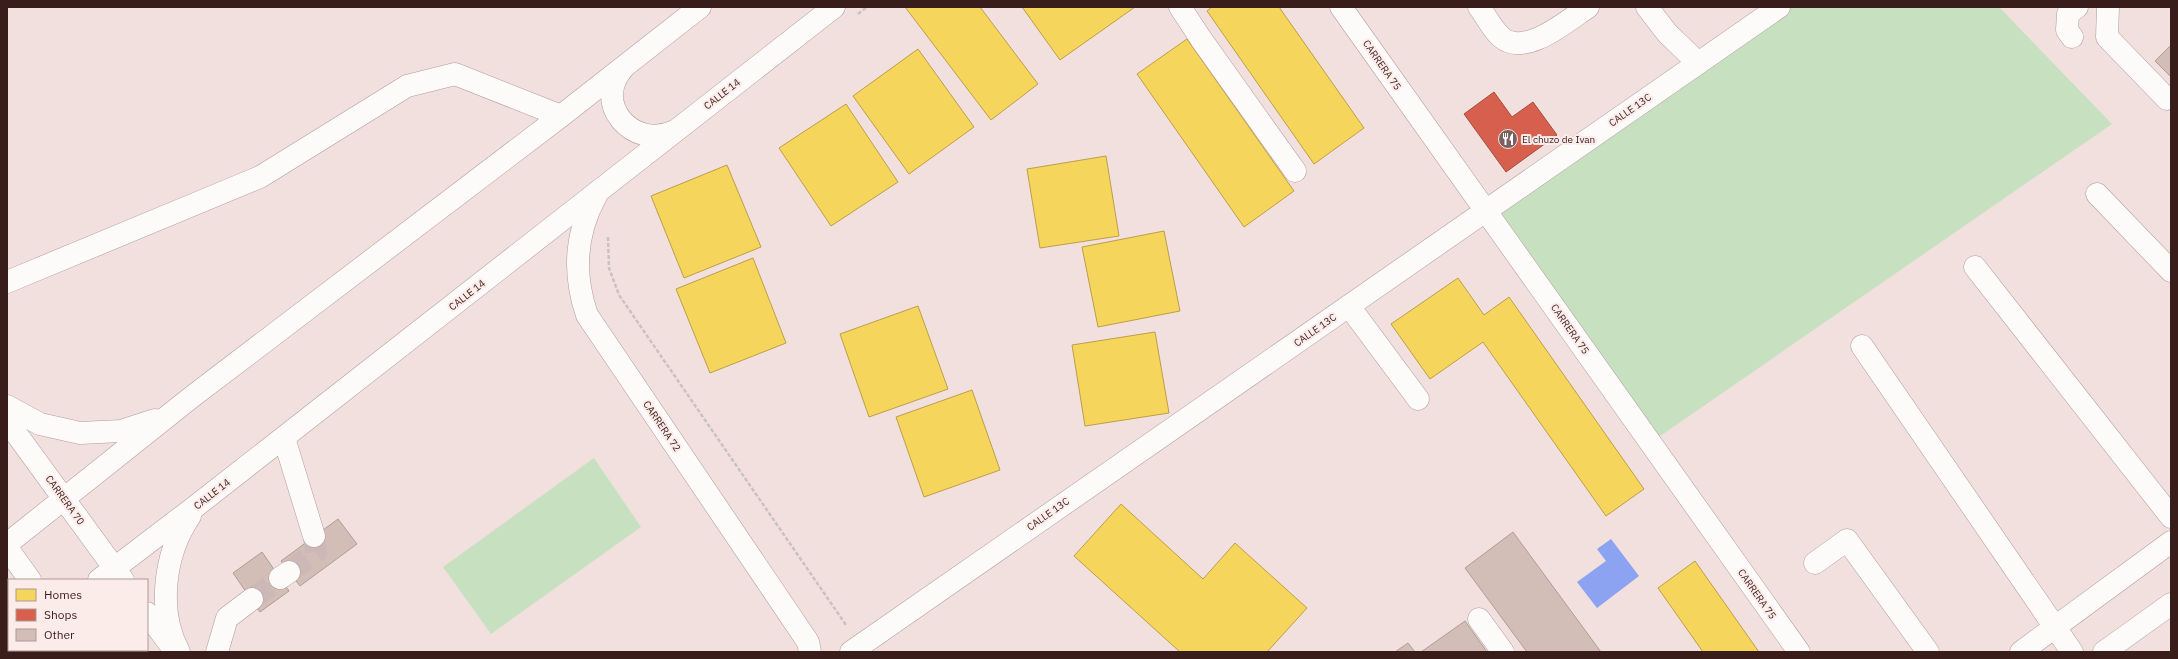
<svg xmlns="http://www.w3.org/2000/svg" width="2178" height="659" font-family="'IBM Plex Sans',sans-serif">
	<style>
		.green { fill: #c7e1c0 }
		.water { fill: #8ba3f0 }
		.homes { fill: #f6d55c; stroke: #bd9e48 }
		.shops { fill: #d6604d; stroke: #a74c3e }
		.building { fill: #d2bdb7; stroke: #b19d97 }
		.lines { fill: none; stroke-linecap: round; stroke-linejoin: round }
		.minor-tunnel { stroke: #ccb9b7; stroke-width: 22; stroke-dasharray: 22 11; stroke-linecap: butt }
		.minor-casing { stroke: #b09c9a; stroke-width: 23 }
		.path { stroke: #c9c2c0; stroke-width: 2.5; stroke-dasharray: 4 2; stroke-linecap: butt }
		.minor { stroke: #fdfafa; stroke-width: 22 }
		.labels { text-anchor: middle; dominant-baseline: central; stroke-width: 4; stroke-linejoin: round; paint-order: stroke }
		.street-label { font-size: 10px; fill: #381d1a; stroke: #fbebe9 }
		.poi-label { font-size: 10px; fill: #381d1a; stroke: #fbebe9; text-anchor: start }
	</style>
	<rect width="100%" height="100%" fill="#f1e0de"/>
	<g class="green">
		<path d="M1779 7H1999L2112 124 1650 443 1485 211Z"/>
		<path d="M594 458 641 527 491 634 443 567Z"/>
	</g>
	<path class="water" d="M1611 539 1639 576 1597 608 1577 582 1606 561 1597 549Z"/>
	<g class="homes">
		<path d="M905 7H980L1038 84 991 120Z"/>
		<path d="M1022 7H1135L1060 60Z"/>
		<path d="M1212 7H1279L1364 128 1314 164 1207 11Z"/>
		<path d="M1187 39 1294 191 1244 227 1137 74Z"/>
		<path d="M918 49 974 127 909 174 853 96Z"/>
		<path d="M846 104 898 182 831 226 779 148Z"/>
		<path d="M1106 156 1119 236 1040 248 1027 169Z"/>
		<path d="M727 165 761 247 684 278 651 196Z"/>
		<path d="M1164 231 1180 311 1098 327 1082 247Z"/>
		<path d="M753 258 786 343 710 373 676 289Z"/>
		<path d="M1458 278 1484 315 1509 297 1644 489 1606 516 1483 342 1430 379 1391 324Z"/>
		<path d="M918 306 948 389 869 417 840 334Z"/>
		<path d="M1155 332 1169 413 1085 426 1072 345Z"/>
		<path d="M972 390 1000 470 924 497 896 417Z"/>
		<path d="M1121 504 1203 579 1235 543 1307 608 1267 652H1180L1074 556Z"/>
		<path d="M1695 561 1759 652H1703L1658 588Z"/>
	</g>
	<path class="shops" d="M1494 92 1512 117 1533 102 1557 135 1506 172 1464 114Z"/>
	<g class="building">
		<path d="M2171 45V77L2155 61Z"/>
		<path d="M338 519 357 544 300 586 281 561Z"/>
		<path d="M1513 532 1601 652H1527L1465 568Z"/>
		<path d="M262 552 289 591 260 612 233 573Z"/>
		<path d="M1465 621 1487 652H1421Z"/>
		<path d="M1408 643 1415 652H1395Z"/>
	</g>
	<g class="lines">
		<g class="minor-tunnel">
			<path d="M289 572 316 552 314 536"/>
			<path d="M252 599 280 578"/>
		</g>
		<defs>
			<g id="minor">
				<path d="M1180 7 1201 39 1295 171"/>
				<path d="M1341 7 1799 652"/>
				<path d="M1479 7C1486 16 1492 29 1501 37 1525 58 1568 20 1588 7"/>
				<path d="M1647 7 1667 33 1698 63"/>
				<path d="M2108 7 2107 37 2167 99"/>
				<path d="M2072 37 2067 30 2068 14 2077 7"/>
				<path d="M624 67C591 102 632 151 675 131"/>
				<path d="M2097 194 2171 271"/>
				<path d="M596 196C575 234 573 274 587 315L808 642 810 652"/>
				<path d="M1975 267 2171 517"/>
				<path d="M7 282 260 177 407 86 455 74 561 116"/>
				<path d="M1349 306 1418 399"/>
				<path d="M1862 346 2072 652"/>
				<path d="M7 406 40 424 80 433 121 431 155 420"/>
				<path d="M7 421 123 580"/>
				<path d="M284 438 314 536"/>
				<path d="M7 544 193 396 561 116 700 7"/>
				<path d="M7 548 30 580"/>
				<path d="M1815 563 1847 540 1928 652"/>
				<path d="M280 578 289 572"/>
				<path d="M99 580 196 506 834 7"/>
				<path d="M147 613 171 646"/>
				<path d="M1479 619 1503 652"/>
				<path d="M7 648 9 646"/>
				<path d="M81 650 82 652"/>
				<path d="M179 652C157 611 164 554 190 516"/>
				<path d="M217 652 227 618 252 599"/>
				<path d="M851 652 1779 7"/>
				<path d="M2021 652 2171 542"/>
				<path d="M2104 652 2171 604"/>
			</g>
		</defs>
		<use href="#minor" class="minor-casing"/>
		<g class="path">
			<path d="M858 14 867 7"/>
			<path d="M608 237 609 268 619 295 846 625"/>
		</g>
		<use href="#minor" class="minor"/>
	</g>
	<defs>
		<symbol id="restaurant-disc" viewBox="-11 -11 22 22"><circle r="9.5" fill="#79615f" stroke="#fbebe9"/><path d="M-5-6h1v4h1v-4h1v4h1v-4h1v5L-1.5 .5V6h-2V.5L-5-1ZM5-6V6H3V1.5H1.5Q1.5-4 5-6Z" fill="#fff"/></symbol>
	</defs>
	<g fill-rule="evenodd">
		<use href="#restaurant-disc" x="1497" y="128" width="22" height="22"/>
	</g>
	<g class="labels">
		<g class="street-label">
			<text transform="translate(1382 65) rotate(55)">CARRERA 75</text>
			<text transform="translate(722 94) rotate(-38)">CALLE 14</text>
			<text transform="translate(1630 110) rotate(-35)">CALLE 13C</text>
			<text transform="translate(467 295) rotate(-38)">CALLE 14</text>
			<text transform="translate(1570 329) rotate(55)">CARRERA 75</text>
			<text transform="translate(1315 330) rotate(-35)">CALLE 13C</text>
			<text transform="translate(662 426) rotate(56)">CARRERA 72</text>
			<text transform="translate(212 494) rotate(-38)">CALLE 14</text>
			<text transform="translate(65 500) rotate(54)">CARRERA 70</text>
			<text transform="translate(1048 514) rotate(-35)">CALLE 13C</text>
			<text transform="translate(1757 594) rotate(55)">CARRERA 75</text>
		</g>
		<g class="poi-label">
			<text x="1522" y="139">El chuzo de Ivan</text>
		</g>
	</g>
	<rect width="2178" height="659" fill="none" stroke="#381d1a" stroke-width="16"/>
	<rect x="8" y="579" width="140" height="72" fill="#fbebe9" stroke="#ad9996"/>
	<rect x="16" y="589" width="20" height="12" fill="#f6d55c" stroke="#ad9996"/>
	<text x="44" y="599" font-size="12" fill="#381d1a">Homes</text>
	<rect x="16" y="609" width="20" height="12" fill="#d6604d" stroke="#ad9996"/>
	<text x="44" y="619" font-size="12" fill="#381d1a">Shops</text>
	<rect x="16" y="629" width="20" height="12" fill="#d2bdb7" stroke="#ad9996"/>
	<text x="44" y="639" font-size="12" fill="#381d1a">Other</text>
</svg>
